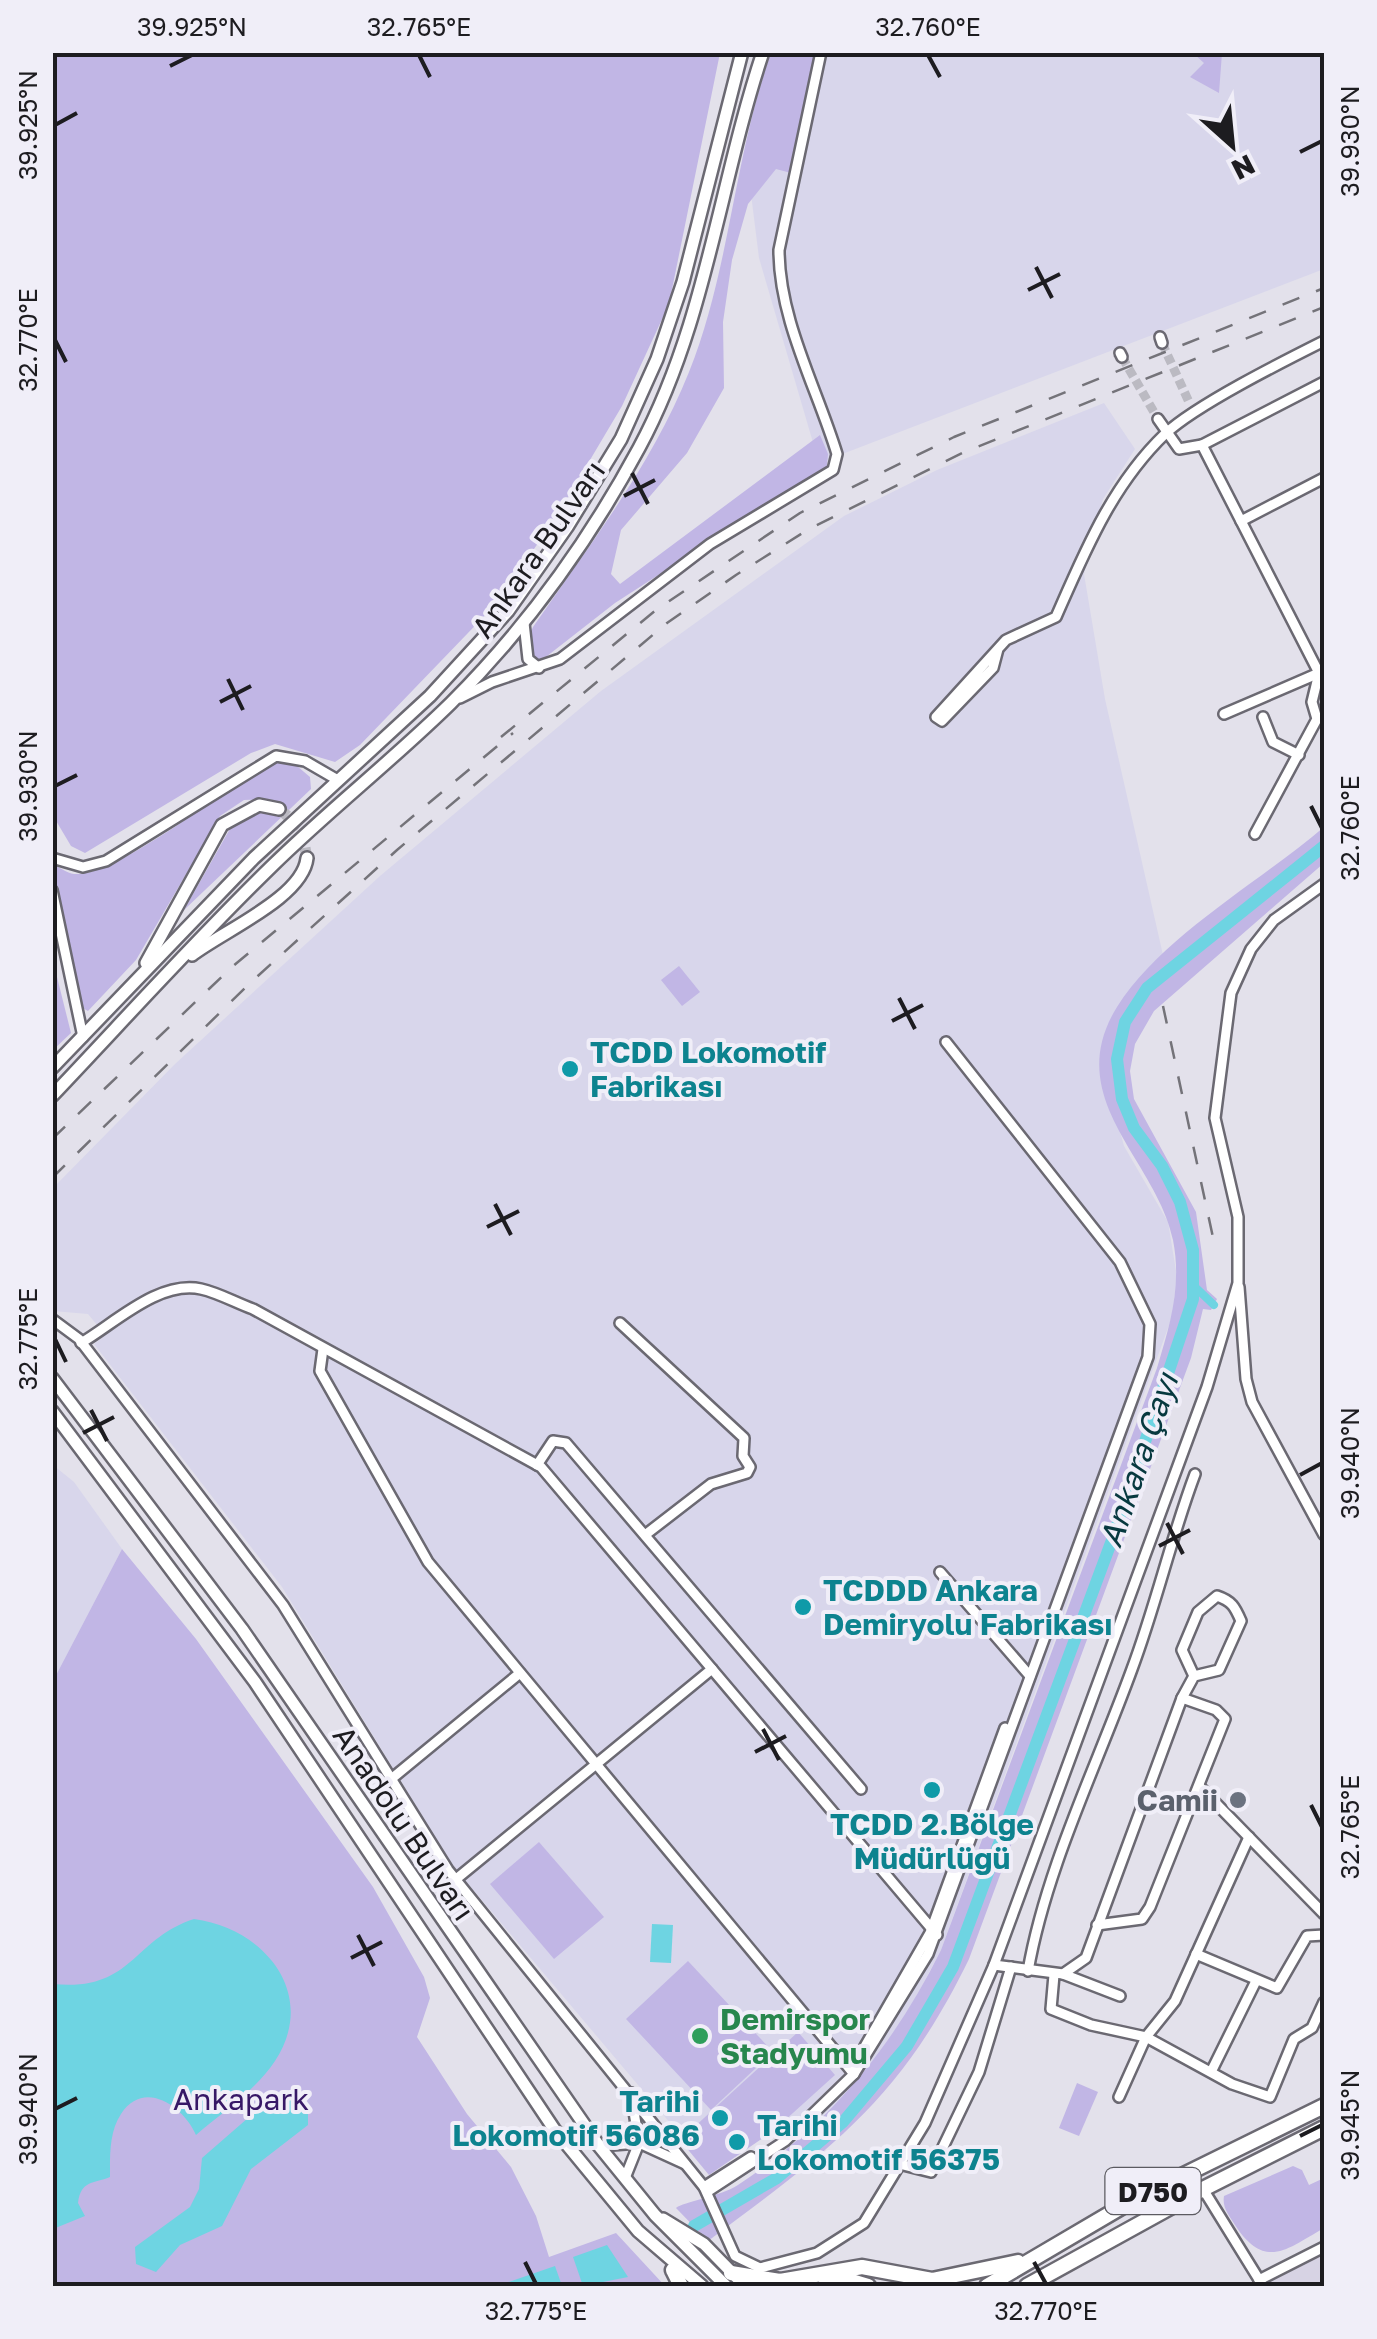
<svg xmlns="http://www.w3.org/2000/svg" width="1377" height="2339" font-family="'Golos Text',sans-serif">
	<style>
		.built { fill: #d7d3e4 }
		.industrial { fill: #d8d6eb }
		.green { fill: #c1b6e5 }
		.water { fill: #6ed4e2 }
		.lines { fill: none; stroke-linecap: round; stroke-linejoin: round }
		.canal { stroke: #6ed4e2; stroke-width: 8 }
		.river { stroke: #6ed4e2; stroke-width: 12 }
		.minor-tunnel { stroke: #bbbac2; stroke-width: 9; stroke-dasharray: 9 4.5; stroke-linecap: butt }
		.major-tunnel { stroke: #bbbac2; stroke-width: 11; stroke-dasharray: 11 5.5; stroke-linecap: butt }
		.minor-casing { stroke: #6b6972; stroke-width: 14 }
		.major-casing { stroke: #6b6972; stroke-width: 16 }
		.highway-casing { stroke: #6b6972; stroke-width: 19 }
		.minor { stroke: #fff; stroke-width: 9 }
		.major { stroke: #fff; stroke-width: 11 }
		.highway { stroke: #fff; stroke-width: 14 }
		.rail { stroke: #747379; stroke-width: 2.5; stroke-dasharray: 18 18; stroke-linecap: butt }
		.ticks { fill: none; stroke: #1d1c20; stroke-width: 4 }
		.culture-dot { fill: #0f9aa8; stroke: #f0eef8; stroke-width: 4 }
		.worship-dot { fill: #6b7280; stroke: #f0eef8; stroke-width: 4 }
		.leisure-dot { fill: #2e9e5b; stroke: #f0eef8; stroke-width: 4 }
		.labels { text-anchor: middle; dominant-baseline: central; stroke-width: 8; stroke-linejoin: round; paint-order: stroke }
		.shield { fill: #f0eef8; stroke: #5c5b61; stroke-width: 2.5 }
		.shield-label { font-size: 28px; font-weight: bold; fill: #1d1c20 }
		.street-label { font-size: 30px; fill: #1d1c20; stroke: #f0eef8 }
		.culture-label { font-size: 30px; font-weight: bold; fill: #0d838f; stroke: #f0eef8; text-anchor: start }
		.worship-label { font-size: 30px; font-weight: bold; fill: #5b616d; stroke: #f0eef8; text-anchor: end }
		.leisure-label { font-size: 30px; font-weight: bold; fill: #27864d; stroke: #f0eef8; text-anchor: start }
		.park-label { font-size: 30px; fill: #371866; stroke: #f0eef8 }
		.water-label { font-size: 32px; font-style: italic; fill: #07393f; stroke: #f0eef8 }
		.neatline { fill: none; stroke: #1d1c20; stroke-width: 4 }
		.ticks-label { font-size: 25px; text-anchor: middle; fill: #1d1c20 }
	</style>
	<rect width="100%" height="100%" fill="#e3e1eb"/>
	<path class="built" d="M1324 2251V2286H1273L1270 2281Z"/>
	<g class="industrial">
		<path d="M789 53H1324V269L819 463 759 258 751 194Z"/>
		<path d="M1104 403 1135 449 1103 499 1084 574 1105 699 1163 955 1117 1008 1106 1031 1101 1063 1124 1146 1168 1222 1177 1277 1172 1317 941 1950 900 2027 855 2086 788 2147 770 2125 709 2169 453 1866 282 1587 94 1344 104 1336 102 1331 88 1314 53 1311 52 1189 175 1064 380 876 601 691 844 516 937 470Z"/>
		<path d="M53 1465 74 1482 122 1549 53 1681Z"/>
	</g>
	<g class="green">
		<path d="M52 53H720L669 304 622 406 555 519 494 606 360 745 335 762 275 744 251 753 85 853 71 846 52 814Z"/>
		<path d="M771 53H817L791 173 776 169 748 204 732 260 723 322 724 388 687 453 621 530 611 574 620 584 820 435 828 454 827 466 615 603 542 660 534 661 528 638 533 627C589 546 653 463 689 372 730 270 734 156 771 53Z"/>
		<path d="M1193 53H1222L1219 93 1190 77 1204 63Z"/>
		<path d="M280 761 297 766 310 777 311 789 184 910 235 820 278 804 266 799 244 800 220 816 136 960 88 1011 79 1006 52 864C59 867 67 873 74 874 119 877 229 783 280 761Z"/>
		<path d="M1324 827V863L1154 1011 1135 1044 1130 1071 1134 1099 1196 1212 1207 1290 1217 1299 1211 1310 1203 1309 1191 1358 969 1959C900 2101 831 2149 708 2241L676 2208C683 2202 721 2196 738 2185 829 2125 893 2047 941 1950L1157 1368C1170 1325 1182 1286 1173 1240 1157 1160 1060 1099 1117 1007 1162 936 1260 882 1324 827Z"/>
		<path d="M53 961 71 1033 53 1050H52Z"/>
		<path d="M679 966 700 992 682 1006 661 980Z"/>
		<path d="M122 1549 196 1639 373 1887 424 1977 430 1998 417 2037 467 2114 511 2167 536 2216 549 2257 616 2233 665 2286H53V1681Z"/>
		<path d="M539 1842 604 1917 554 1959 490 1884Z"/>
		<path d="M688 1961 773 2052 711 2110 626 2019Z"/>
		<path d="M798 2032 835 2075 773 2131 709 2175 680 2140Z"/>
		<path d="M1077 2083 1098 2092 1079 2136 1059 2128Z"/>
		<path d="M1293 2166 1302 2170 1309 2185 1324 2178V2228C1287 2249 1265 2271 1235 2225 1229 2215 1222 2208 1224 2196Z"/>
	</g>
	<g class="water">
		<path d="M194 1919C264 1928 319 1994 275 2061 256 2090 221 2113 196 2135 184 2107 144 2078 121 2114 109 2132 110 2156 110 2177 93 2184 81 2180 78 2203L85 2216 53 2229V1984C133 1992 132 1939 194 1919Z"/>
		<path d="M652 1924 673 1925 671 1963 650 1962Z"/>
		<path d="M289 2092 308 2107V2125L251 2169 222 2226 180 2245 156 2272 136 2264 135 2247 190 2207 199 2189 202 2158 272 2097Z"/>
		<path d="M607 2245 628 2277 583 2286 573 2257Z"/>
		<path d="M555 2266 562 2286H497Z"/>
	</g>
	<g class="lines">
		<path class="canal" d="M1194 1286 1214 1305"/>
		<path class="river" d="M694 2226 777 2178 843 2122 907 2046 953 1967 1112 1540 1193 1299V1250L1180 1202 1162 1166 1134 1128 1122 1099 1117 1059 1125 1022 1147 988 1324 846"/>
		<g class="minor-tunnel">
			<path d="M1162 343 1189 402"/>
			<path d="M1122 357 1158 419"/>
		</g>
		<path class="major-tunnel" d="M279 809 301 827 307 858"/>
		<defs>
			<g id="minor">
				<path d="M1160 337 1162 343"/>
				<path d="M1120 353 1122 357"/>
				<path d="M1158 419 1179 449 1202 445"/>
				<path d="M1241 521 1324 478"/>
				<path d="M524 623 528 659 539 668"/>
				<path d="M998 649 993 668 942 721 936 717 1006 640 1056 617C1085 551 1112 485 1165 434 1196 405 1284 361 1324 341"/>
				<path d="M460 698 492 682 560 659 710 544 833 470 837 454C817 388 779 320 779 250L821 52"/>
				<path d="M1224 714 1319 673"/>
				<path d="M1263 717 1273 742 1299 755"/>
				<path d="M1255 834 1317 719 1312 702 1319 673 1202 445 1324 382"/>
				<path d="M52 858 83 867 106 861 276 756 305 761 336 779"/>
				<path d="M52 890 83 1037"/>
				<path d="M1239 1287 1246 1379 1252 1402 1324 1535"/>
				<path d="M52 1319 79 1339 283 1605 448 1870 704 2187 735 2256 760 2268 817 2253 864 2223 925 2123 994 1965 1207 1387 1238 1283V1217L1215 1118 1231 993 1251 949 1274 920 1324 884"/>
				<path d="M620 1323 744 1438 743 1456 750 1467 747 1473 711 1484 645 1535"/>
				<path d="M81 1343C115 1323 159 1280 201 1289 219 1293 236 1303 253 1309L541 1467 937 1935"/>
				<path d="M323 1349 320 1371 428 1562 854 2074"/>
				<path d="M537 1465 553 1441 566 1443 861 1789"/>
				<path d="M940 1572 1030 1676"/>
				<path d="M390 1780 520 1673"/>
				<path d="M1199 1786 1324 1914"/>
				<path d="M455 1880 712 1669"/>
				<path d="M1097 1925 1142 1919 1150 1907 1225 1719 1216 1710 1182 1698"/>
				<path d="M1196 1954 1277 1988 1307 1936 1324 1935"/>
				<path d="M994 1965 1063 1974 1086 1958 1182 1698 1194 1676 1219 1670 1241 1621C1235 1607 1232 1601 1217 1596L1198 1612 1182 1650 1194 1676"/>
				<path d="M1028 1971C1046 1868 1096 1768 1132 1669 1156 1605 1171 1538 1195 1474"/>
				<path d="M1063 1974 1120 1996"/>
				<path d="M1054 1975 1051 2009 1091 2025 1146 2037 1232 2084 1270 2097 1294 2039 1312 2028 1324 2002"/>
				<path d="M860 2055 930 1933 1005 1728"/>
				<path d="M1212 2070 1256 1981"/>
				<path d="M1119 2097 1146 2037 1175 2001 1249 1837"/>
				<path d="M599 2146 639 2143 631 2093"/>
				<path d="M903 2165 931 2172 979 2072 1011 1967"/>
				<path d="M625 2178 639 2143 685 2164"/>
				<path d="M704 2187 751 2157"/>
				<path d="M1203 2189 1263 2286"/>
				<path d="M707 2192 785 2141 854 2074 928 1954 1148 1357 1150 1324 1120 1262 946 1042"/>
				<path d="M1259 2280 1324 2247"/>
			</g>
			<g id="major">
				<path d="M192 955C225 930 303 897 307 858"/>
				<path d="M146 963 222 825 259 805 279 809"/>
				<path d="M52 1068 254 858 430 696 508 611 567 527 621 439 657 359 683 282 742 52"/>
				<path d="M52 1096C125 1019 196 940 272 866 329 810 393 760 451 703 525 629 589 541 639 448 706 324 719 184 763 52"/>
				<path d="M52 1378 242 1629 599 2146 655 2215 726 2286"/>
				<path d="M52 1411 255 1682 554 2129 638 2231 702 2286"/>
				<path d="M663 2219 704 2244 745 2286"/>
			</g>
			<g id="highway">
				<path d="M673 2270 681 2286"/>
				<path d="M731 2273 780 2281 862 2267 932 2280 1018 2262"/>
				<path d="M824 2286 848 2280 868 2286"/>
				<path d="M987 2286 1135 2199 1324 2106"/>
				<path d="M1027 2286 1203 2189 1324 2128"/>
			</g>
		</defs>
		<use href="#minor" class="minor-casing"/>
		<use href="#major" class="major-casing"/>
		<use href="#highway" class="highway-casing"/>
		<use href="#minor" class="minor"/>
		<use href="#major" class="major"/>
		<use href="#highway" class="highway"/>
		<g class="rail">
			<path d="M501 737 656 610 800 513 954 437 1324 288"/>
			<path d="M1163 1006 1214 1242"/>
			<path d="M52 1139 232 967 513 733"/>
			<path d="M52 1178 249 984 397 850 667 623 736 575 809 529 962 453 1324 307"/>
		</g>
	</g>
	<path class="ticks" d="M419 55 430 77M928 55 940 77M170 66 192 55M55 125 77 113M1300 152 1322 141M1036 267 1052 298M1028 290 1060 274M55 340 66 362M632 473 648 504M624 496 655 480M228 679 243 710M220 702 251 686M55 786 77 775M1311 806 1322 828M899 998 915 1029M892 1021 923 1005M495 1204 511 1235M487 1227 519 1211M55 1339 66 1362M91 1410 107 1441M83 1433 114 1417M1300 1475 1322 1463M1167 1523 1183 1554M1159 1546 1190 1530M763 1729 779 1760M755 1752 786 1736M1311 1805 1322 1827M358 1935 374 1966M351 1958 382 1942M55 2109 77 2098M1300 2136 1322 2125M525 2262 536 2284M1034 2262 1046 2284"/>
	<g class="culture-dot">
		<circle cx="570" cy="1069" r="10"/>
		<circle cx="803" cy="1607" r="10"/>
		<circle cx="932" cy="1790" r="10"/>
		<circle cx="720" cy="2118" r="10"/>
		<circle cx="737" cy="2142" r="10"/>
	</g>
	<circle class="worship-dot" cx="1238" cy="1800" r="10"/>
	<circle class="leisure-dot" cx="700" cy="2036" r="10"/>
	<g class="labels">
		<rect class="shield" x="1105.5" y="2168" width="95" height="46" rx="8"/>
		<g class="shield-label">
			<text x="1153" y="2191">D750</text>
		</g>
		<g class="street-label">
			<text transform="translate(538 549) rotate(-55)">Ankara Bulvarı</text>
			<text transform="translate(404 1823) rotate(56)">Anadolu Bulvarı</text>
		</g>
		<g class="culture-label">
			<text x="590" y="1052">TCDD Lokomotif<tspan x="590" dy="34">Fabrikası</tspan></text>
			<text x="823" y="1590">TCDDD Ankara<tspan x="823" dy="34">Demiryolu Fabrikası</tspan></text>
			<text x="932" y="1824" text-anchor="middle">TCDD 2.Bölge<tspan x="932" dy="34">Müdürlüğü</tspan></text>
			<text x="700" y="2101" text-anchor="end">Tarihi<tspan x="700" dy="34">Lokomotif 56086</tspan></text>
			<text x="757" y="2125">Tarihi<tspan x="757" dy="34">Lokomotif 56375</tspan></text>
		</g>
		<g class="worship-label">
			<text x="1218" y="1800">Camii</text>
		</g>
		<g class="leisure-label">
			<text x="720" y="2019">Demirspor<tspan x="720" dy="34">Stadyumu</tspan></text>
		</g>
		<g class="park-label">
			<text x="241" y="2099">Ankapark</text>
		</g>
		<g class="water-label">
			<text transform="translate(1138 1460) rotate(-71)">Ankara Çayı</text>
		</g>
	</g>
	<rect width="1377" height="2339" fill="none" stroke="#f0eef8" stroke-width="110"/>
	<g transform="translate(1232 145) rotate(153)" stroke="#f0eef8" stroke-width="8" paint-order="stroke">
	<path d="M0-8L18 38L0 25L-18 38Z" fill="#1d1c20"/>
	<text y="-15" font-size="28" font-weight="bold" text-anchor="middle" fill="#1d1c20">N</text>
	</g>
	<rect x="55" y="55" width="1267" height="2229" class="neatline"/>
	<g class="ticks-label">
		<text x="192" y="36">39.925°N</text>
		<text x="419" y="36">32.765°E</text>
		<text x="928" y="36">32.760°E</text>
		<text transform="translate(28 125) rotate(-90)" y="9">39.925°N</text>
		<text transform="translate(1350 141) rotate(-90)" y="9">39.930°N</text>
		<text transform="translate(28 340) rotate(-90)" y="9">32.770°E</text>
		<text transform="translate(28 786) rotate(-90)" y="9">39.930°N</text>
		<text transform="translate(1350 828) rotate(-90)" y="9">32.760°E</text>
		<text transform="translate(28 1339) rotate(-90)" y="9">32.775°E</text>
		<text transform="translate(1350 1463) rotate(-90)" y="9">39.940°N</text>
		<text transform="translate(1350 1827) rotate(-90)" y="9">32.765°E</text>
		<text transform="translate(28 2109) rotate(-90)" y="9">39.940°N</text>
		<text transform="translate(1350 2125) rotate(-90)" y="9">39.945°N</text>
		<text x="536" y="2320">32.775°E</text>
		<text x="1046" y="2320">32.770°E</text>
	</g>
</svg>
